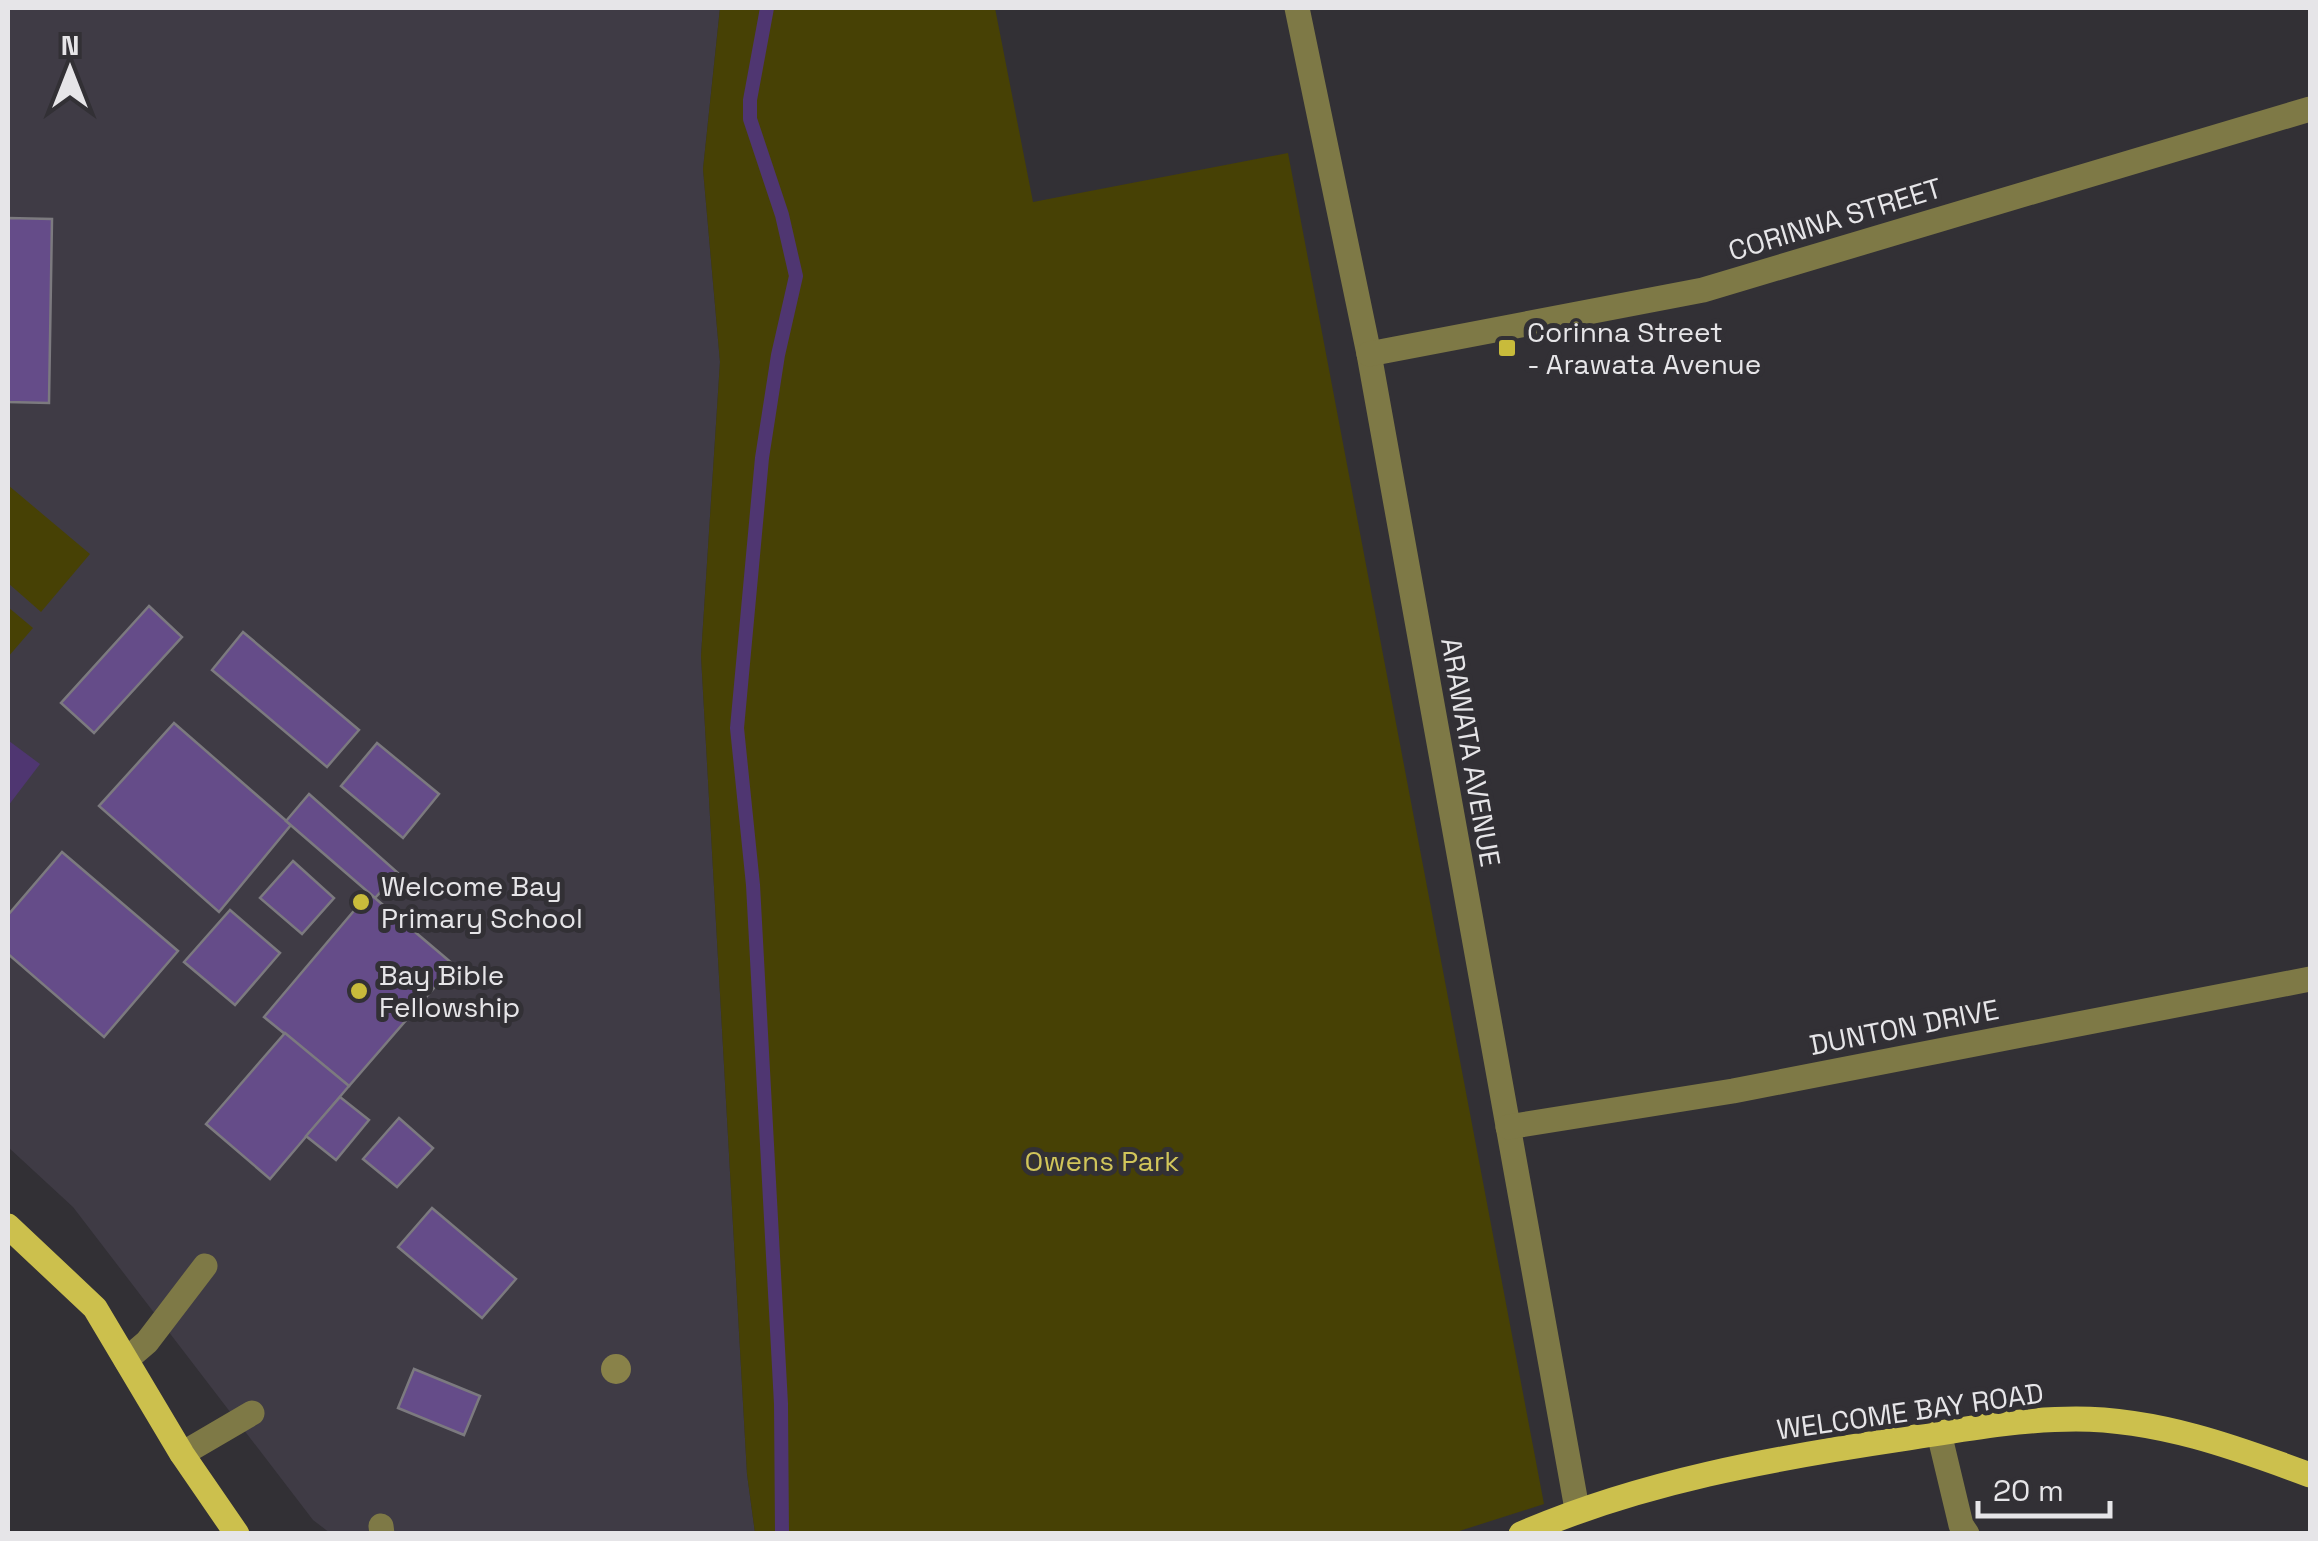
<svg xmlns="http://www.w3.org/2000/svg" width="2318" height="1541" font-family="'Space Grotesk',sans-serif">
	<style>
		.built { fill: #3f3b45 }
		.green { fill: #474105 }
		.water { fill: #4f3671 }
		.lines { fill: none; stroke-linecap: round; stroke-linejoin: round }
		.stream { stroke: #4f3671; stroke-width: 14 }
		.building { fill: #654c89; stroke: #7c7a7f; stroke-width: 2.5 }
		.minor { stroke: #7e7946; stroke-width: 25 }
		.major { stroke: #ccc04d; stroke-width: 25 }
		.tree { fill: #898249 }
		.poi-dot { fill: #c8bb3b; stroke: #323035; stroke-width: 4 }
		.labels { text-anchor: middle; dominant-baseline: central; stroke-width: 10; stroke-linejoin: round; paint-order: stroke }
		.street-label { font-size: 28px; fill: #e6e5e8; stroke: #323035 }
		.poi-label { font-size: 28px; fill: #e6e5e8; stroke: #323035; text-anchor: start }
		.park-label { font-size: 28px; fill: #d1c55a; stroke: #323035 }
	</style>
	<rect width="100%" height="100%" fill="#323035"/>
	<path class="built" d="M8 8H720L703 169 720 362 701 656 747 1474 755 1533H330L313 1520 73 1207 8 1147Z"/>
	<g class="green">
		<path d="M720 8H995L1033 202 1288 153 1544 1504 1450 1534 755 1533 747 1474 701 656 720 362 703 169Z"/>
		<path d="M8 485 90 554 41 612 8 583Z"/>
		<path d="M8 607 33 628 8 657Z"/>
	</g>
	<path class="water" d="M9 741 40 764 8 806V743Z"/>
	<g class="lines">
		<path class="stream" d="M767 8 750 100V119L782 215 796 276 778 355 762 458 737 728 753 885 781 1404 782 1534"/>
	</g>
	<g class="building">
		<path d="M8 218 52 219 49 403 8 402Z"/>
		<path d="M149 606 182 637 94 733 61 703Z"/>
		<path d="M243 632 359 730 327 767 212 670Z"/>
		<path d="M174 723 291 825 219 912 99 806Z"/>
		<path d="M377 743 439 794 403 838 341 786Z"/>
		<path d="M309 794 398 873 375 898 286 821Z"/>
		<path d="M62 852 178 951 104 1037 8 954V915Z"/>
		<path d="M293 861 334 898 302 934 260 898Z"/>
		<path d="M369 893 454 965 349 1086 264 1017Z"/>
		<path d="M230 910 280 953 235 1005 184 962Z"/>
		<path d="M285 1033 349 1086 270 1179 206 1124Z"/>
		<path d="M340 1097 369 1120 336 1160 306 1136Z"/>
		<path d="M399 1118 433 1148 397 1187 363 1159Z"/>
		<path d="M432 1208 516 1279 482 1318 398 1247Z"/>
		<path d="M414 1369 480 1396 464 1435 398 1408Z"/>
	</g>
	<g class="lines">
		<g class="minor">
			<path d="M1297 8 1369 354 1577 1509"/>
			<path d="M1369 354 1703 290 2310 109"/>
			<path d="M1508 1127 1733 1091 2310 979"/>
			<path d="M126 1360 147 1342 205 1266"/>
			<path d="M1939 1433 1961 1525 1967 1534"/>
			<path d="M182 1454 252 1413"/>
			<path d="M381 1526 382 1534"/>
		</g>
		<g class="major">
			<path d="M8 1226 95 1308 182 1454 237 1534"/>
			<path d="M1521 1534C1640 1482 1774 1458 1902 1439 1960 1430 2018 1419 2076 1419 2157 1419 2235 1447 2310 1475"/>
		</g>
	</g>
	<circle class="tree" cx="616" cy="1369" r="15"/>
	<g class="poi-dot">
		<rect x="1497" y="338" width="20" height="20" rx="5"/>
		<circle cx="361" cy="902" r="10"/>
		<circle cx="359" cy="991" r="10"/>
	</g>
	<g class="labels">
		<g class="street-label">
			<text transform="translate(1835 219) rotate(-17)">CORINNA STREET</text>
			<text transform="translate(1471 752) rotate(80)">ARAWATA AVENUE</text>
			<text transform="translate(1904 1027) rotate(-11)">DUNTON DRIVE</text>
			<text transform="translate(1910 1411) rotate(-8)">WELCOME BAY ROAD</text>
		</g>
		<g class="poi-label">
			<text x="1527" y="332">Corinna Street<tspan x="1527" dy="32">- Arawata Avenue</tspan></text>
			<text x="381" y="886">Welcome Bay<tspan x="381" dy="32">Primary School</tspan></text>
			<text x="379" y="975">Bay Bible<tspan x="379" dy="32">Fellowship</tspan></text>
		</g>
		<g class="park-label">
			<text x="1102" y="1161">Owens Park</text>
		</g>
	</g>
	<rect width="2318" height="1541" fill="none" stroke="#e6e5e8" stroke-width="20"/>
	<g transform="translate(70 70)" stroke="#323035" stroke-width="8" paint-order="stroke">
	<path d="M0-8L18 38L0 25L-18 38Z" fill="#e6e5e8"/>
	<text y="-15" font-size="28" font-weight="bold" text-anchor="middle" fill="#e6e5e8">N</text>
	</g>
	<path d="M1978 1501v15h132v-15" fill="none" stroke="#e6e5e8" stroke-width="5"/>
	<text x="1993" y="1501" font-size="30" fill="#e6e5e8" stroke="#323035" stroke-width="8" paint-order="stroke">20 m</text>
</svg>
